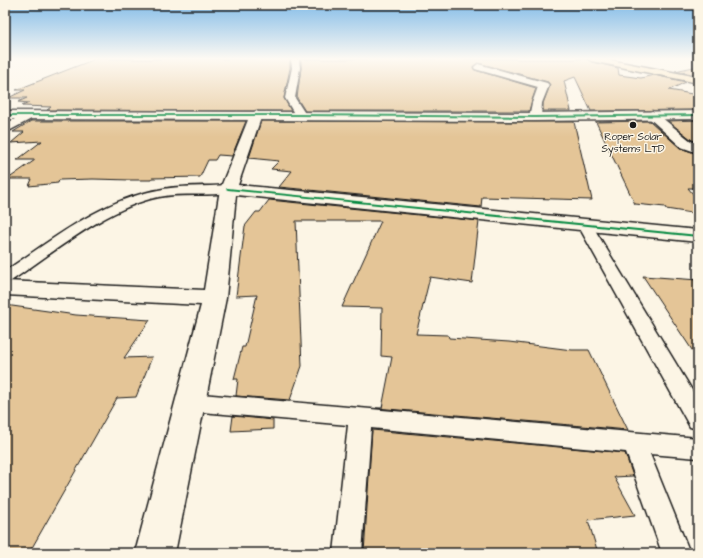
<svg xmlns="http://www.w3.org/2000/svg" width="703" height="558" font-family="'Architects Daughter',sans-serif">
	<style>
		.building { fill: #e4c597; stroke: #1c1c1c }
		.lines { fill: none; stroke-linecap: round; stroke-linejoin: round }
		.service-casing { stroke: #1c1c1c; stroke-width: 3 }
		.minor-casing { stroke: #1c1c1c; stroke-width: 3 }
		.tertiary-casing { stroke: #1c1c1c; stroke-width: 3 }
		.primary-casing { stroke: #1c1c1c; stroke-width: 3 }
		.service { fill: #fcf5e5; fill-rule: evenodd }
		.minor { fill: #fcf5e5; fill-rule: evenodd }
		.tertiary { fill: #fcf5e5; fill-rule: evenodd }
		.primary { fill: #f8deab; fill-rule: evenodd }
		.cycleway-casing { stroke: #fcf5e5; stroke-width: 3 }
		.cycleway { fill: #00873e; fill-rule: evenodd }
		.poi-dot { fill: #1c1c1c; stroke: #fcf5e5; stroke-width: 1.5 }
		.labels { text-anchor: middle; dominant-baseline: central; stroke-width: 3; stroke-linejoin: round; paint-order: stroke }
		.far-poi-label { font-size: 10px; fill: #1c1c1c; stroke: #fcf5e5 }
	</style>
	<rect width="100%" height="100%" fill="#fcf5e5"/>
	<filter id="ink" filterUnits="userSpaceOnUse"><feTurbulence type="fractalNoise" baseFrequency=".025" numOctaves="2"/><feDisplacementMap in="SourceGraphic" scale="8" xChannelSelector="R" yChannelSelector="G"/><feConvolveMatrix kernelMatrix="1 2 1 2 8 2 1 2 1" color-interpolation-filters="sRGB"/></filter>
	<g filter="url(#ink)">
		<g class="building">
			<path d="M95 59H290V68L284 98 291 111 47 110 51 107 22 106 29 103 18 102 27 98H8L25 90H16Z"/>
			<path d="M301 59H587L592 62 618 68 619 75 641 78 654 75 686 82 669 90 698 95V110L591 111 575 77 564 81 571 111H543V103L550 86 548 82 478 63 473 67 475 70 536 88 529 111H305L297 98 301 68Z"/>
			<path d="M698 66V75L675 71Z"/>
			<path d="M698 120V142L692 140 668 121Z"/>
			<path d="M31 121H246L232 156 218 155 215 160H208L200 177 152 178 151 180H131L93 179 59 180 58 183 29 186 32 179H8L35 160H17L42 141 11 143 24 132H13Z"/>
			<path d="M261 121 574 122 592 200 482 197 481 207 279 187 292 171 271 169 279 161 249 158Z"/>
			<path d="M650 121 680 148 698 154V188H688L698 200V214L666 209 665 207 635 204 596 122Z"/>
			<path d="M269 200 479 221 472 283 430 277 416 334 448 335 449 338 509 342 572 350H589L628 430 376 408H382L392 357 381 356 382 308 342 307 381 221H296L302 366 290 400 236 396 238 379H234L242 347H245L257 295 236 296 245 226 256 212H260Z"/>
			<path d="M643 276 698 280V359Z"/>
			<path d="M5 305 76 315 150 320 124 358 152 357 136 397 117 398 29 553H5Z"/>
			<path d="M233 416 273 420V429L231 431Z"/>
			<path d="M372 430 625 453 633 476 614 477 635 515 588 520 598 553H364Z"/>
		</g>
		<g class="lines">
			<defs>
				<g id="service">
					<path d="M228 185 232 186 234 189 232 192C209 197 183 192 159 197 110 206 52 253 11 281L5 283V271C52 240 101 200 158 190 180 185 205 187 228 185Z"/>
					<path d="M585 221 590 222 592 225 698 400V429L690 427 578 225 580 222Z"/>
					<path d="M190 393 698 438V458L650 454 690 553H662L626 452 371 428 362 553H334L348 425 190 411 182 408 179 402 182 396Z"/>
				</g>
				<g id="minor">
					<path d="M291 59H299L300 68 295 98 306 115 304 117H296L285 98 292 68Z"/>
					<path d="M478 64 547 83 549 85 542 103 541 117 539 120H531L529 117 532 103 538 87 475 69 474 67Z"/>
					<path d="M256 111 260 113 262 115 238 185 698 230V242L236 195 226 298 175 553H135L201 305 5 295V281L204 290 220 189 250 115 252 113Z"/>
					<path d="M652 111 656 113 691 141 698 144V153L681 147 648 117 646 115 648 113Z"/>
					<path d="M29 112 33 114 35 116 33 118 5 133V124Z"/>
				</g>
				<path id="tertiary" d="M5 111 535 113 698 111V119L535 121 5 119Z"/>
				<path id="primary" d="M588 59H605L698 77V83L592 61Z"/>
			</defs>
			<use href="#service" class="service-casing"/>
			<use href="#minor" class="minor-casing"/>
			<use href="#tertiary" class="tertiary-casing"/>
			<use href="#primary" class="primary-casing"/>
			<use href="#service" class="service"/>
			<use href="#minor" class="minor"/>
			<use href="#tertiary" class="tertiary"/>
			<use href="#primary" class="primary"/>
			<defs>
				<g id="cycleway">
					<path d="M5 114H300L535 116 698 114V116L535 118 300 116H5Z"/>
					<path d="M227 188 698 235V237L228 190 226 189Z"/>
				</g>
			</defs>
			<use href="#cycleway" class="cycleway-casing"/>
			<use href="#cycleway" class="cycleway"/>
		</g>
	</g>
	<linearGradient id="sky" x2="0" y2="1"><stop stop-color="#81bbe8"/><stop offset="0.43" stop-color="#fefaf3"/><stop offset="1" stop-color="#fefaf3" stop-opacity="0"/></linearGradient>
	<rect width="703" height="137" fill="url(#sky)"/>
	<circle class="poi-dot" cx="633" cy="125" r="4"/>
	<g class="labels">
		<g class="far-poi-label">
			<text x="633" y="137">Roper Solar<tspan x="633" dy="12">Systems LTD</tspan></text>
		</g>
	</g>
	<rect width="703" height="558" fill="none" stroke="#fcf5e5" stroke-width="20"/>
	<rect x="10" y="10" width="683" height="538" fill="none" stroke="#1c1c1c" stroke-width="1.5" filter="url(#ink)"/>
</svg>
